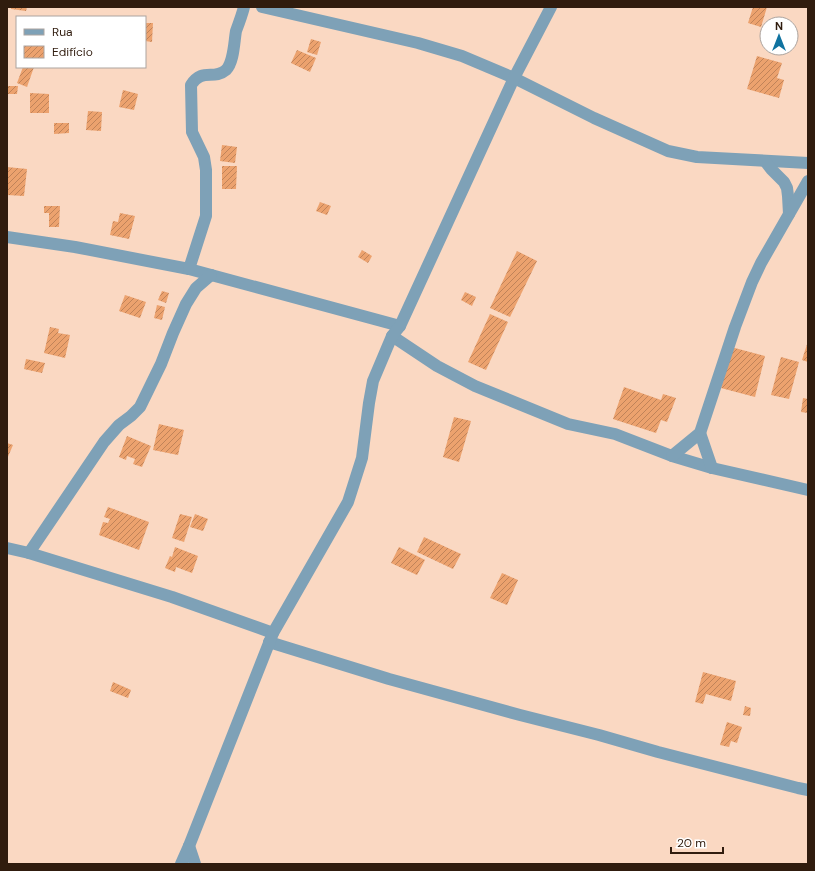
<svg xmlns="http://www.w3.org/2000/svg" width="815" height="871" font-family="'DM Sans',sans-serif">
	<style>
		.building { fill: url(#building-hatch) }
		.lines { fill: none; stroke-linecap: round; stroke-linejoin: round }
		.street { stroke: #7ea1b7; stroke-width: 12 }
	</style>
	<defs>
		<pattern id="building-hatch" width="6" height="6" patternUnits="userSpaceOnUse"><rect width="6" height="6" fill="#eca26e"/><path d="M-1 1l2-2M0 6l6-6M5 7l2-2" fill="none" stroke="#c08359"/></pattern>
	</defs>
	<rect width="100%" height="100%" fill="#fad8c2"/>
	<g class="building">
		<path d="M11 7H27L26 11 11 9Z"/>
		<path d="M753 7H767L761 27 748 23Z"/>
		<path d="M145 23H153L152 42 145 41Z"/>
		<path d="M311 39 321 42 317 55 307 52Z"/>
		<path d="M297 50 316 58 310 72 291 63Z"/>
		<path d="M757 56 782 63 777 78 784 80 779 98 747 89Z"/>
		<path d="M23 67H34L27 87 17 83Z"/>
		<path d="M7 86H18L17 94H7Z"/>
		<path d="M123 90 138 94 134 110 119 107Z"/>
		<path d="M30 93 49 94V113H30Z"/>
		<path d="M88 111 102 112 101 131 86 130Z"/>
		<path d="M54 123H69V133L54 134Z"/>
		<path d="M222 145 237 147 235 163 220 161Z"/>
		<path d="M222 166H237L236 189H222Z"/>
		<path d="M7 167 27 169 24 196 7 195 8 183H7Z"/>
		<path d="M320 202 331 206 327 215 316 211Z"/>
		<path d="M44 206H60L59 227H49V213H44Z"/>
		<path d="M120 213 135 216 129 239 110 235 113 221 118 222Z"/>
		<path d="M362 250 372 256 368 263 358 257Z"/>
		<path d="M517 251 537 261 510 317 490 308Z"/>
		<path d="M162 291 169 293 166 303 158 300Z"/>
		<path d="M465 292 476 297 472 306 461 300Z"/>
		<path d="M125 295 146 302 140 318 119 311Z"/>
		<path d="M157 305 165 307 162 320 154 318Z"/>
		<path d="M490 314 508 322 486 370 468 362Z"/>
		<path d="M50 327 59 329 58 333 70 335 65 358 44 353Z"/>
		<path d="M808 341V362L802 360Z"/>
		<path d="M731 347 765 356 755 397 721 388Z"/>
		<path d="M781 357 799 362 789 399 771 395Z"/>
		<path d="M26 359 45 363 42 373 24 369Z"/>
		<path d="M624 387 661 400 663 394 676 398 667 422 661 420 656 433 613 419Z"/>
		<path d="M803 398 808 399V413L801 412Z"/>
		<path d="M454 417 471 421 459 462 443 457Z"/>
		<path d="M159 424 184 430 178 455 153 450Z"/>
		<path d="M127 436 151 446 142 467 133 464 135 459 127 456 126 460 119 457Z"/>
		<path d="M7 443 13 445 7 459Z"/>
		<path d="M108 507 149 522 139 550 99 535 103 522 108 523 110 519 104 517Z"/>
		<path d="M180 514 192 517 184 542 172 538Z"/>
		<path d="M195 514 208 519 203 531 190 527Z"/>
		<path d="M424 537 461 554 453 569 417 552Z"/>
		<path d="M175 547 198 556 192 573 176 567 175 572 165 568 170 556 172 557Z"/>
		<path d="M399 547 425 560 417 575 391 563Z"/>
		<path d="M502 573 518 580 507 605 490 598Z"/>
		<path d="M703 672 736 681 731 701 706 694 703 704 695 702Z"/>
		<path d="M113 682 131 690 128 698 110 691Z"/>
		<path d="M745 706 751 708 750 716 743 715Z"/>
		<path d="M727 722 742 727 737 743 731 741 729 747 720 745Z"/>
	</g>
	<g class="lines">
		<g class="street">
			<path d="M262 7 418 43 462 56 514 78 594 118 668 151 697 157 808 163"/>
			<path d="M765 161 771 169 784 182 787 188 788 196 789 214"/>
			<path d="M7 237 75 247 189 269 400 326"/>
			<path d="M189 269 206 216V170L204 157 192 132 191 85C203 67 213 81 226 70 234 62 234 42 236 31 239 23 242 15 244 7"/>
			<path d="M392 336 437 366 475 386 568 424 615 434 672 456 712 468 808 490"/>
			<path d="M700 433 712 468"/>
			<path d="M672 456 700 433 735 327 752 282 761 263 808 181"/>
			<path d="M7 548 29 553 172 597 273 633"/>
			<path d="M29 553 104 442 119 425 131 416 140 407 161 364 173 333 186 304 196 288 211 275"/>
			<path d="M269 642 389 679 520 715 599 735 658 752 798 788 808 790"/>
			<path d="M189 846 195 864"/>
			<path d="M181 864 189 846 273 633 348 502 362 458 369 403 373 381 392 336 400 326 514 78 551 7"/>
		</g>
	</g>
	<rect width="815" height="871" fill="none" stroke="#301c0e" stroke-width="16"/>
	<rect x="16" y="16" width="130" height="52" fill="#ffffff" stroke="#aca49f"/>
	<rect x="24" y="29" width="20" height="6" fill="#7ea1b7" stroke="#aca49f"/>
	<text x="52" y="36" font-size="12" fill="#301c0e">Rua</text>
	<rect x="24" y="46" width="20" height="12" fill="url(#building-hatch)" stroke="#aca49f"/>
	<text x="52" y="56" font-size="12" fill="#301c0e">Edifício</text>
	<g transform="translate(779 36)"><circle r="19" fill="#ffffff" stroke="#aca49f"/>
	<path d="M0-3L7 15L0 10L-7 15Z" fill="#1073a0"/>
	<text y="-6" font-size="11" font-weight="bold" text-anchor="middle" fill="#301c0e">N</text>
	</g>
	<path d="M671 847v6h52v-6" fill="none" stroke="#301c0e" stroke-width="2"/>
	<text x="677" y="847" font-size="12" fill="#301c0e" stroke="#ffffff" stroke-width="3" paint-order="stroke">20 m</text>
</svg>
